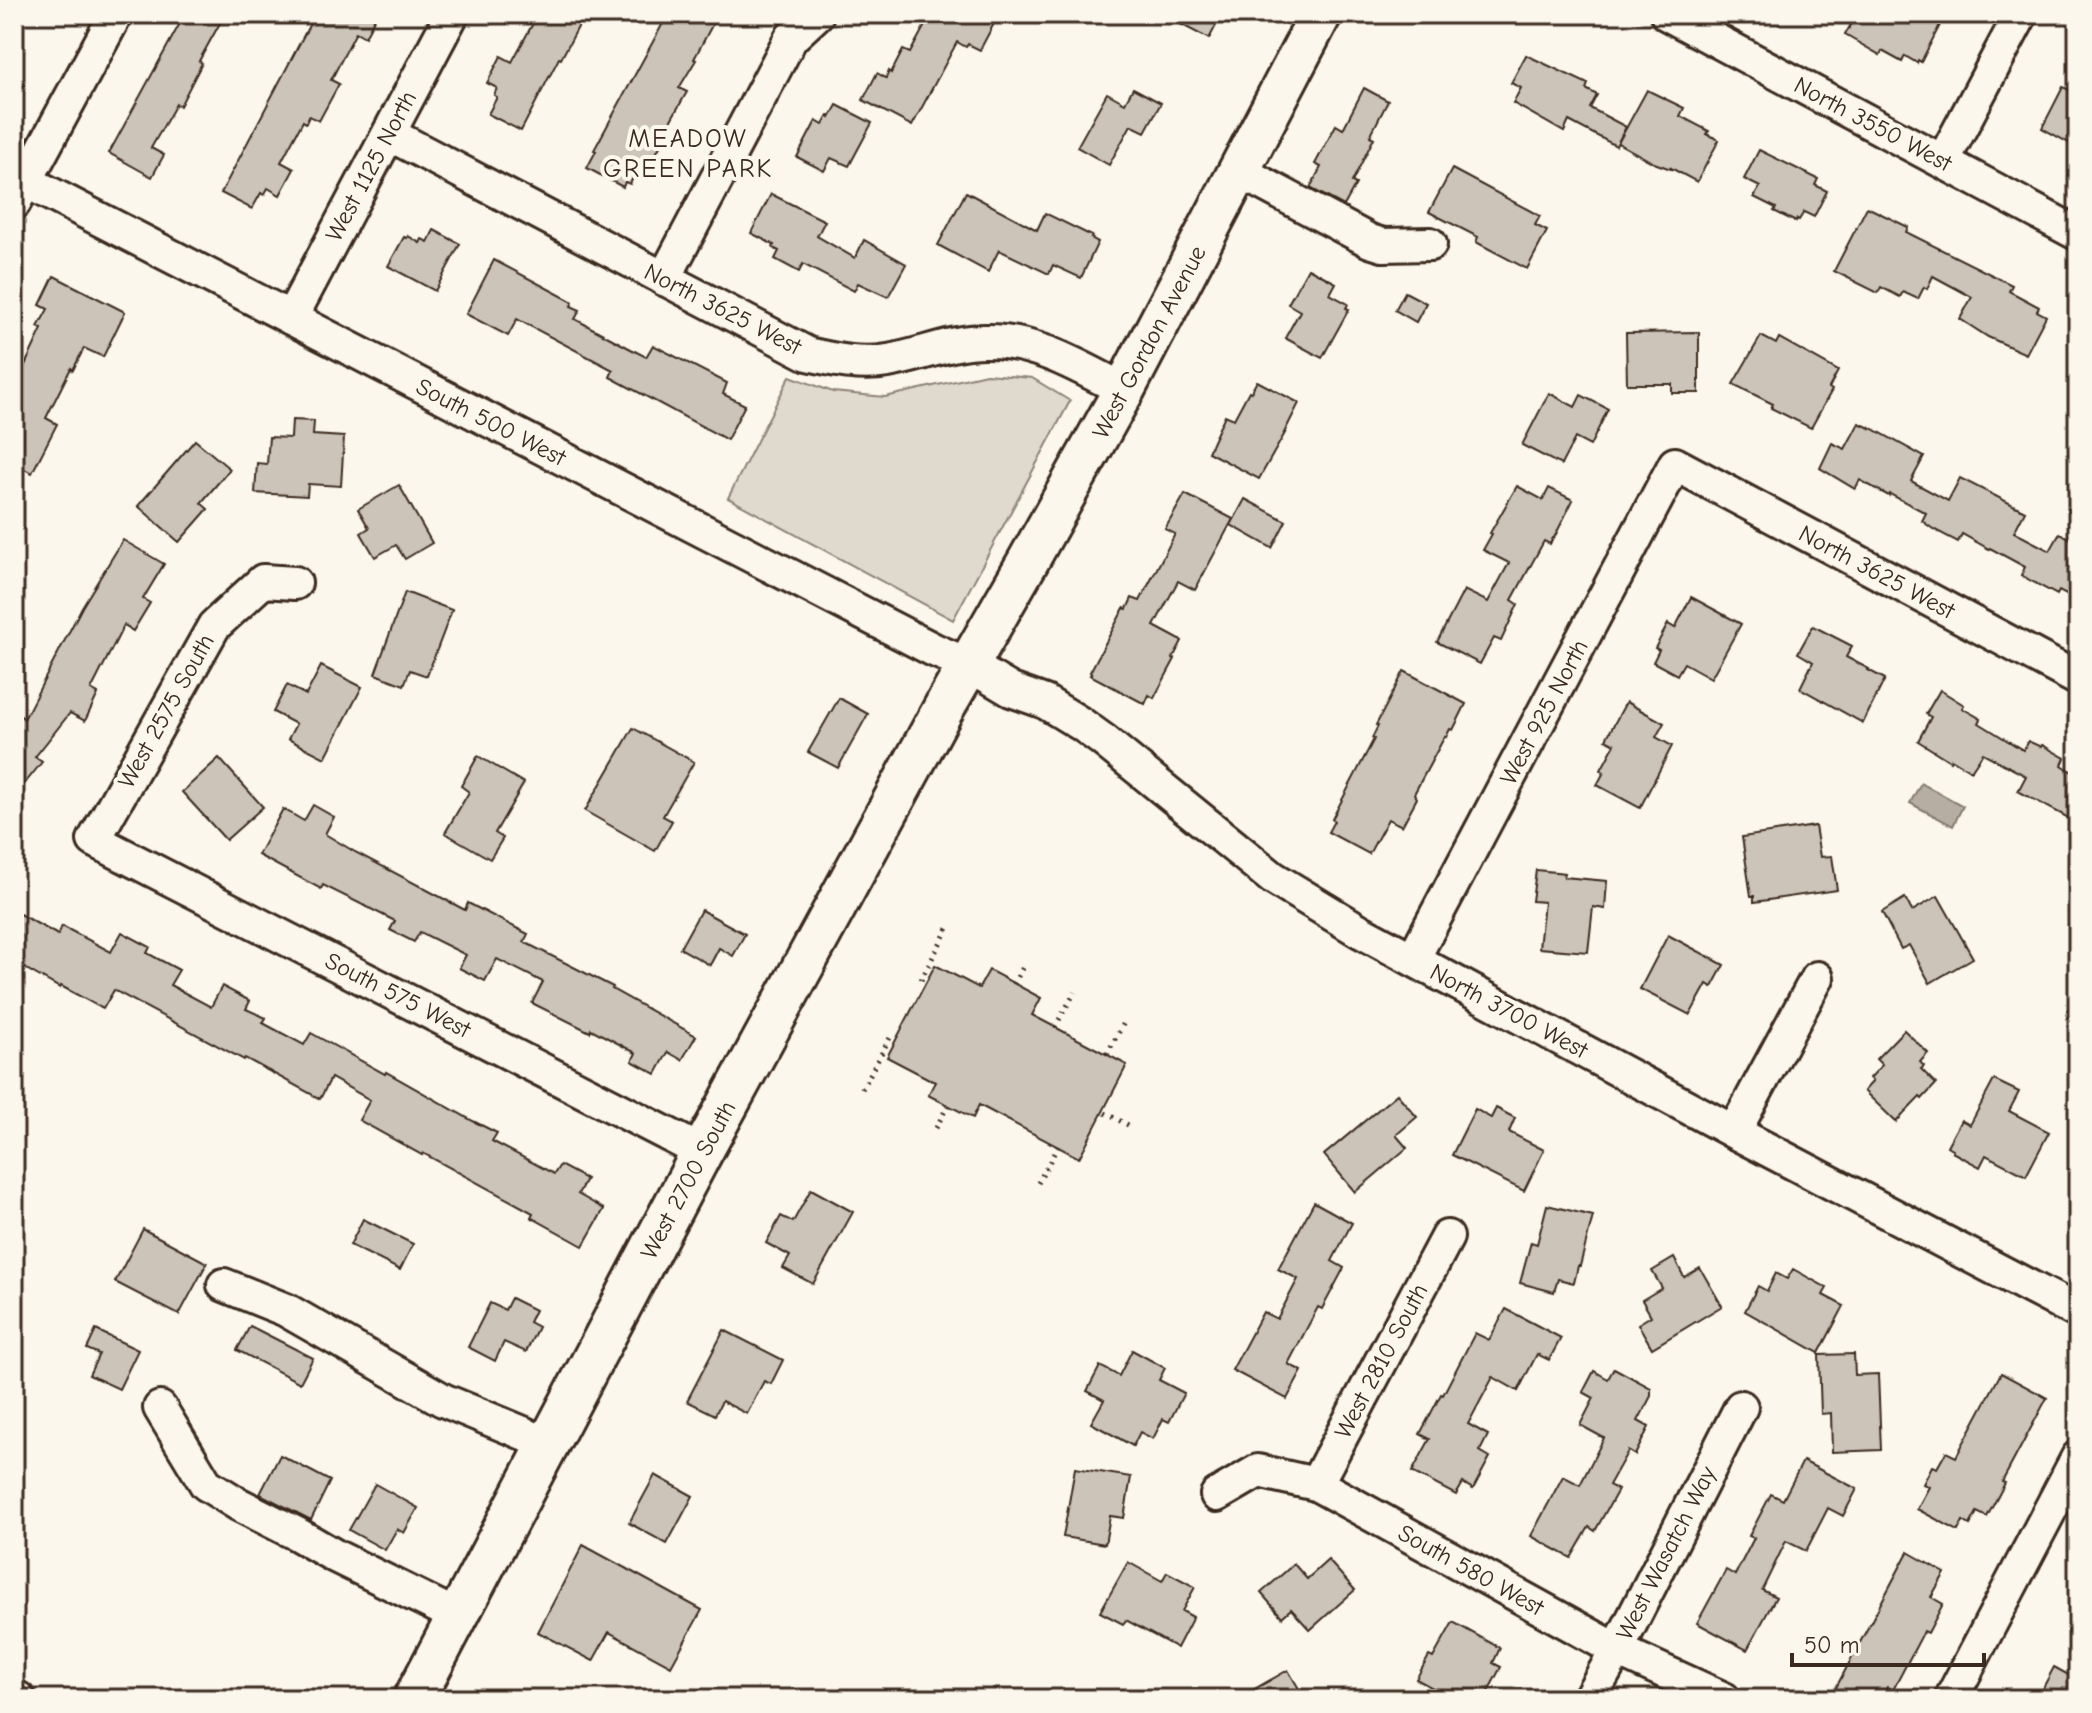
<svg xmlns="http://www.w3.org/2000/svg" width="2092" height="1713" font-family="'Comic Neue',sans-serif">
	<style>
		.green { fill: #dfd9ce; stroke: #8d8276; stroke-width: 2 }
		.water { fill: #b6aea2; stroke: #85796d; stroke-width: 2 }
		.building { fill: #ccc4b9; stroke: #3b2a1e; stroke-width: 2 }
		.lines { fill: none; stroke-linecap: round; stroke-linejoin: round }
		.minor-casing { stroke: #3b2a1e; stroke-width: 38 }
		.major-casing { stroke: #3b2a1e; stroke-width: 46 }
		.path { stroke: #3b2a1e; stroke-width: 5; stroke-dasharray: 2 6; stroke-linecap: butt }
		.minor { stroke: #fbf7ec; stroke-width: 32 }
		.major { stroke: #fbf7ec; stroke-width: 40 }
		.labels { text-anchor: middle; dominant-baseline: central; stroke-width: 8; stroke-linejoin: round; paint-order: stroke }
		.street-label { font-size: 24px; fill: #3b2a1e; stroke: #fbf7ec }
		.neighbourhood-label { font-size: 26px; letter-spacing: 2px; fill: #3b2a1e; stroke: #fbf7ec }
	</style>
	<rect width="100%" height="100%" fill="#fbf7ec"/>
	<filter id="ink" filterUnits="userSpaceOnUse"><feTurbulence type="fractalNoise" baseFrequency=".0125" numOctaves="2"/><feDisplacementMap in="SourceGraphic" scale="16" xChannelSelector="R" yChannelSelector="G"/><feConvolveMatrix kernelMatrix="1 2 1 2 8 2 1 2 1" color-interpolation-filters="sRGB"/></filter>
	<g filter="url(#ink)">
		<path class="green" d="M986 374 1032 378 1070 401 953 620 728 498 790 376 833 392 885 397Z"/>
		<path class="water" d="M1921 783 1963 806 1953 826 1910 803Z"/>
		<g class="building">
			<path d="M185 14H225L199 61 202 63 180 106 176 104 151 148 164 155 152 177 109 153Z"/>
			<path d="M315 14H377L365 37 356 32 331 80 339 84 319 121 309 116 306 123 303 121 281 162 294 169 280 195 268 188 264 195 261 193 252 209 221 193Z"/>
			<path d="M538 14H585L561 59 559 58 521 131 488 114 497 97 494 95 497 88 487 83 501 56 512 62Z"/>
			<path d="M668 14H718L694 59 696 60 679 88 687 92 660 139 663 141 650 164 642 160 630 184 625 182 623 187 587 168 596 151 594 150Z"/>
			<path d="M931 14H999L980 50 968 44 966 47 957 42 912 126 863 100 877 73 886 78 889 71 891 73 903 50 910 53Z"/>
			<path d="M1161 14H1222L1209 39Z"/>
			<path d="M1857 14H1920L1940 25 1921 62 1918 60 1917 63 1905 56 1902 62 1882 51 1880 55 1845 35Z"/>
			<path d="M1526 55 1588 84 1586 89 1597 95 1590 108 1626 127 1616 146 1569 121 1564 132 1513 103 1521 88 1511 83Z"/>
			<path d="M2063 87 2078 94V148L2042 128Z"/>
			<path d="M1133 88 1161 103 1145 132 1131 125 1109 165 1077 147 1107 93 1125 103Z"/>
			<path d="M1364 88 1388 101 1370 136 1374 138 1352 182 1356 184 1344 206 1310 188 1321 167 1315 164 1336 125 1343 129Z"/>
			<path d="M1647 90 1684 108 1680 116 1709 131 1707 134 1719 140 1697 182 1671 168V169L1654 163 1618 143Z"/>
			<path d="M837 105 872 123 849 166 831 158 824 171 797 157 816 121 823 125 828 116 830 118Z"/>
			<path d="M1759 150 1818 179 1815 185 1827 191 1814 217 1804 212 1799 220 1797 219 1796 222 1774 211 1776 208 1754 197 1760 187 1744 179Z"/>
			<path d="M1452 169 1540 216 1535 225 1547 231 1527 269 1476 242 1478 237 1429 212Z"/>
			<path d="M966 192 1037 230 1045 213 1092 236 1091 238 1098 242 1081 278 1053 265 1049 274 999 250 988 272 938 245Z"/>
			<path d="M771 194 825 221 817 236 855 258 864 240 906 264 888 297 858 283 854 291 803 264 799 272 775 259 779 251 773 248 774 245 751 233Z"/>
			<path d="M1867 207 1908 227 1906 232 2012 285 2009 291 2039 307 2037 311 2046 316 2026 354 1988 337 1960 319 1972 297 1933 276 1927 289 1924 287 1918 299 1903 292 1900 297 1881 287 1878 293 1834 271Z"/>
			<path d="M434 230 460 244 435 291 388 266 404 237 407 238 408 236 420 243 422 239 428 242Z"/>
			<path d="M494 260 573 302 571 306 580 310 575 319 629 348 646 357 653 345 727 383 723 394 745 405 727 440 610 377 613 370 517 319 508 336 466 314Z"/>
			<path d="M1308 268 1336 283 1330 294 1348 304 1346 308 1349 309 1322 358 1285 338 1300 311 1288 304Z"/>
			<path d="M54 276 125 312 103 357 84 348 73 370 71 368 46 418 57 424 32 473 14 464V380L22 364 25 365 42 329 38 327 48 309 40 305Z"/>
			<path d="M1405 292 1426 303 1416 322 1395 310Z"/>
			<path d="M1699 332V393H1672V384H1627L1626 333Z"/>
			<path d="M1761 336 1776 344 1779 338 1838 371 1829 388 1832 390 1811 428 1771 408 1773 404 1733 384Z"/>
			<path d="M1257 381 1299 403 1284 433H1285L1259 479 1208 452 1225 415 1234 419 1249 391 1251 392Z"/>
			<path d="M1549 393 1575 407 1581 395 1608 409 1590 446 1575 438 1561 465 1522 445Z"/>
			<path d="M292 420 314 421 313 435 344 437 341 486 308 484 307 496 255 493 257 463 267 464 269 437 291 438Z"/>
			<path d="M1859 423 1870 428V427L1924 457 1911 481 1948 501 1960 478 2025 511 2014 532 2050 551 2060 533 2078 543V601L2059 591 2057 595 2033 582 2021 575 2025 567 1990 548 1989 549 1962 534 1958 542 1933 529 1922 521 1926 513 1890 494 1889 496 1860 480 1855 489 1820 468 1832 443 1845 449Z"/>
			<path d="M195 440 230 469 201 503 208 509 179 542 138 506Z"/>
			<path d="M399 485 432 543 405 559 396 545 375 557 361 533 369 528 358 509Z"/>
			<path d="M1517 486 1543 500 1549 488 1573 500 1554 538H1553L1550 544 1544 541 1512 600 1518 604 1501 641 1494 638 1480 664 1437 642 1464 590 1488 602 1509 563 1483 550 1492 534 1490 533Z"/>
			<path d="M1185 494 1233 519 1195 590 1178 581 1154 626 1182 641 1173 658 1175 659 1154 698 1149 695 1145 704 1090 675 1092 673 1090 672 1124 608 1127 609 1132 598 1140 601 1175 534 1165 529Z"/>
			<path d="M1245 499 1286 521 1272 548 1231 525Z"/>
			<path d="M123 540 164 564 143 599 150 603 133 631 124 625 91 690 98 694 85 721 70 713 35 757 42 762 14 797V710L24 719 82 607Z"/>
			<path d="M405 592 452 610 427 676 410 670 404 685 375 674Z"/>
			<path d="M1691 597 1741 624 1711 678 1684 663 1677 675 1653 662 1659 650 1655 648 1668 624 1675 628Z"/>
			<path d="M1813 626 1852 646 1846 657 1869 669 1868 670 1885 679 1863 723 1800 688 1813 662 1798 653Z"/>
			<path d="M321 666 362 687 325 758 288 739 296 724 273 712 287 685 306 695Z"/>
			<path d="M1404 671 1466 704 1453 730 1450 729 1446 737 1445 736 1414 794 1417 798 1402 826 1388 819 1369 854 1328 832 1334 821 1332 819 1374 739 1372 738 1378 726 1376 725Z"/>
			<path d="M1940 690 1964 705 1962 708 1981 719 1979 723 2023 750 2028 741 2041 747 2042 745 2065 758 2062 765 2078 776V823L2018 791 2026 776 1983 753 1971 771 1951 759 1950 761 1918 741 1931 717 1926 714Z"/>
			<path d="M839 698 868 714 838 768 808 752Z"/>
			<path d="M1626 702 1664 723 1656 737 1672 746 1640 808 1597 785 1604 772 1601 770 1615 744 1606 739Z"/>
			<path d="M633 728 694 762 663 816 672 821 655 851 585 811Z"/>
			<path d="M478 756 524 783 495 833 503 838 490 859 445 833 469 792 461 786Z"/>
			<path d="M219 758 263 807 226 840 182 792Z"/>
			<path d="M313 805 334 817 325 834 355 852 465 910 468 903 528 934 524 942 613 987 612 989 696 1036 682 1060 668 1052 656 1074 632 1061 636 1053 591 1029 590 1032 532 1003 543 982 497 959 485 981 459 968 466 955 420 932 414 942 390 930 395 921 323 885 321 889 258 855 283 809 304 821Z"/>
			<path d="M1815 826 1820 857 1832 856 1837 890 1754 902V896H1751L1742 837Z"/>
			<path d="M1536 870 1565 873 1564 877 1607 881 1605 909 1593 907 1588 952 1539 948 1544 902 1532 901Z"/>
			<path d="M1938 896 1973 958 1930 983 1909 945 1901 949 1882 912 1905 898 1912 911Z"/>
			<path d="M701 910 745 934 733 956 719 948 710 965 680 948Z"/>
			<path d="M14 911 58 935 62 926 111 952 122 932 150 947 147 953 179 970 170 985 211 1007 222 986 250 1001 246 1009 266 1018 263 1023 304 1045 311 1033 385 1074 386 1072 473 1121 497 1133 492 1141 554 1174 560 1165 586 1179 578 1194 604 1209 583 1246 531 1217 533 1213 423 1153 422 1155 359 1120 370 1100 331 1078 320 1099 245 1058 244 1060 114 990 103 1009 61 986 60 988 14 962Z"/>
			<path d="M1668 935 1724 965 1712 987 1707 984 1690 1015 1640 989Z"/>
			<path d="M935 965 979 988 989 970 1041 998 1032 1015 1127 1065 1079 1158 979 1105 973 1118 928 1095 935 1082 887 1057Z"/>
			<path d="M1904 1030 1928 1053 1920 1062 1924 1066 1921 1069 1936 1084 1922 1099 1920 1097 1896 1122 1864 1091 1873 1081 1870 1078 1882 1065 1876 1059Z"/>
			<path d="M1994 1080 2019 1092 2009 1111 2049 1132 2026 1176 1986 1155 1980 1167 1952 1152 1953 1150 1947 1146 1961 1120 1970 1125Z"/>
			<path d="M1397 1094 1417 1117 1396 1135 1407 1148 1355 1192 1324 1155Z"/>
			<path d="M1496 1108 1515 1118 1509 1132 1544 1150 1524 1191 1452 1155 1475 1109 1491 1118Z"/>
			<path d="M811 1189 853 1212 813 1284 783 1268 790 1256 766 1243 781 1216 793 1222Z"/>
			<path d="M1314 1202 1352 1223 1332 1261 1344 1268 1322 1309 1318 1307 1288 1364 1302 1371 1287 1399 1232 1370 1263 1312 1277 1319 1298 1279 1278 1269Z"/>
			<path d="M1547 1205 1593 1216 1580 1266H1578L1574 1283 1558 1279 1554 1292 1520 1283 1531 1242 1537 1244Z"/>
			<path d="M363 1219 413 1244 400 1270 350 1245Z"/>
			<path d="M143 1229 207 1263 179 1315 115 1282Z"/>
			<path d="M1674 1258 1684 1277 1700 1268 1722 1306 1652 1348 1638 1324 1651 1316 1642 1300 1662 1288 1652 1271Z"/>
			<path d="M1793 1269 1827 1288 1823 1295 1844 1306 1819 1353 1745 1311 1758 1286 1767 1291 1776 1273 1787 1279Z"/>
			<path d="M511 1298 535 1310 529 1322 538 1327 526 1352 504 1342 495 1361 468 1347 490 1303 505 1310Z"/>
			<path d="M1506 1309 1561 1338 1549 1360 1537 1354 1518 1391 1493 1377 1468 1424 1488 1435 1480 1451 1490 1457 1473 1489 1463 1483 1456 1495 1412 1472 1430 1439 1420 1434 1441 1394 1443 1395 1475 1333 1489 1340Z"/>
			<path d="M250 1326 313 1358 300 1383 237 1350Z"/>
			<path d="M96 1330 138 1350 119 1389 89 1375 99 1354 87 1349Z"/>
			<path d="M724 1330 783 1360 771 1384 764 1381 747 1414 722 1401 715 1415 687 1401Z"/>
			<path d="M1132 1350 1165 1368 1159 1380 1184 1393 1169 1422 1163 1419 1153 1439 1140 1432 1133 1446 1091 1423 1104 1400 1087 1391 1100 1366 1119 1376Z"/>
			<path d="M1854 1354 1855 1375 1878 1374 1881 1450 1832 1452 1831 1413 1821 1414 1819 1355Z"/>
			<path d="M1614 1368 1651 1388V1396L1638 1421 1649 1427 1635 1455 1628 1451 1609 1485 1618 1490 1595 1531 1589 1527 1571 1558 1531 1536 1563 1476 1580 1485 1604 1438 1580 1425 1594 1398 1583 1392 1594 1371 1608 1379Z"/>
			<path d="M2001 1373 2047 1398 2002 1482 2005 1483 1987 1517 1977 1512 1970 1525 1963 1521 1958 1531 1917 1509 1929 1487 1923 1484 1932 1466 1937 1468 1946 1452 1956 1457Z"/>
			<path d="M280 1455 330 1481 311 1520 260 1494Z"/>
			<path d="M1803 1461 1857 1489 1843 1516 1828 1508 1806 1551 1786 1541 1762 1590 1776 1597 1747 1650 1697 1623 1726 1570 1735 1575 1754 1538 1749 1536 1771 1494 1783 1500Z"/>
			<path d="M1075 1468 1131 1477 1124 1518 1110 1516 1105 1544 1063 1537Z"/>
			<path d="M655 1475 693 1496 667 1544 629 1523Z"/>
			<path d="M375 1484 418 1508 404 1533 397 1529 385 1550 349 1530Z"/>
			<path d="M583 1545 702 1610 671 1666 609 1632 593 1661 538 1632Z"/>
			<path d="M1908 1552 1945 1573 1931 1597 1943 1604 1928 1633 1924 1631 1893 1690 1887 1687 1881 1699H1830Z"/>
			<path d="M1328 1560 1355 1590 1310 1630 1291 1609 1282 1617 1261 1593 1294 1564 1307 1579Z"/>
			<path d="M1128 1562 1162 1581 1167 1572 1195 1587 1182 1611 1193 1617 1177 1648 1126 1620 1123 1624 1100 1612Z"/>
			<path d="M1453 1622 1500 1648 1493 1663 1501 1667 1484 1699H1439L1442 1693 1416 1679 1429 1656 1433 1658Z"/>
			<path d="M2054 1667 2078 1680V1699H2037Z"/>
			<path d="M1288 1670 1305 1699H1237Z"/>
		</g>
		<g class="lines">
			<defs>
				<g id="minor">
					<path d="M1667 14 2078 234"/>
					<path d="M389 134 808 354C834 360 861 366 888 361 920 356 951 341 985 341 1036 340 1080 367 1124 390"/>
					<path d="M1943 161 2021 14"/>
					<path d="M1239 171 1370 241 1383 245 1430 244"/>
					<path d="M14 175 934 650 969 665 1011 690 1045 702 1081 724 1103 740 1273 878 1360 931 1734 1132 2078 1312"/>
					<path d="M14 203 116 14"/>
					<path d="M664 279 791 38 817 14"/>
					<path d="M291 318 452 14"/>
					<path d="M295 583 263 581 214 626 94 840 702 1152"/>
					<path d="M1413 959 1675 464 2078 679"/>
					<path d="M1734 1132 1817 978"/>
					<path d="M224 1285 286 1310 443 1400 523 1433 547 1446"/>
					<path d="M160 1408 206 1484 238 1504 297 1534 335 1556 457 1616"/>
					<path d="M1316 1484 1447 1237"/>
					<path d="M1217 1495 1258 1471 1316 1484 1617 1650 1724 1699"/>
					<path d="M14 1696 19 1699"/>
					<path d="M1589 1699 1617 1650 1741 1407"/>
					<path d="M1951 1699 2078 1457"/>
				</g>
				<path id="major" d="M414 1699 702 1152 946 704 1027 563 1124 390 1321 14"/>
			</defs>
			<use href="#minor" class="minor-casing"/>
			<use href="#major" class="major-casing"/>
			<g class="path">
				<path d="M921 980 949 926"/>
				<path d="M1014 984 1024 965"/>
				<path d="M1055 1027 1075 992"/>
				<path d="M1107 1054 1126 1019"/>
				<path d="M862 1089 891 1036"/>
				<path d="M1105 1113 1132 1127"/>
				<path d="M936 1128 948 1105"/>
				<path d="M1038 1183 1058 1146"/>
			</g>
			<use href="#minor" class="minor"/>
			<use href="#major" class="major"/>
		</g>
	</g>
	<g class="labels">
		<g class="street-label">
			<text transform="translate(1873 124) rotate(28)">North 3550 West</text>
			<text transform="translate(371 166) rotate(-62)">West 1125 North</text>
			<text transform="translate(723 309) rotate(27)">North 3625 West</text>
			<text transform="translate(1149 342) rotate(-62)">West Gordon Avenue</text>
			<text transform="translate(491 422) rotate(27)">South 500 West</text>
			<text transform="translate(1877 572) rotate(28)">North 3625 West</text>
			<text transform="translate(166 711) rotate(-61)">West 2575 South</text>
			<text transform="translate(1544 712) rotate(-62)">West 925 North</text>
			<text transform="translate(398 995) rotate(27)">South 575 West</text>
			<text transform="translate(1509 1011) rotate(28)">North 3700 West</text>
			<text transform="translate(688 1180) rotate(-62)">West 2700 South</text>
			<text transform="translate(1381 1361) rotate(-62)">West 2810 South</text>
			<text transform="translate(1666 1553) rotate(-63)">West Wasatch Way</text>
			<text transform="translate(1471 1570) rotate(29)">South 580 West</text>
		</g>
		<g class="neighbourhood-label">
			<text x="688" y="139">MEADOW<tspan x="688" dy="30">GREEN PARK</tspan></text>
		</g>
	</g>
	<rect width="2092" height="1713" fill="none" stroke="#fbf7ec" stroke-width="48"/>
	<rect x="24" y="24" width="2044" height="1665" fill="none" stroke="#3b2a1e" stroke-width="3" filter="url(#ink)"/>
	<path d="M1792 1653v12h192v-12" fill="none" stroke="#3b2a1e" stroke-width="4"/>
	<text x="1804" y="1653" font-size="24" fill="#3b2a1e" stroke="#fbf7ec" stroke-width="6" paint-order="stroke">50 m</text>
</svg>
